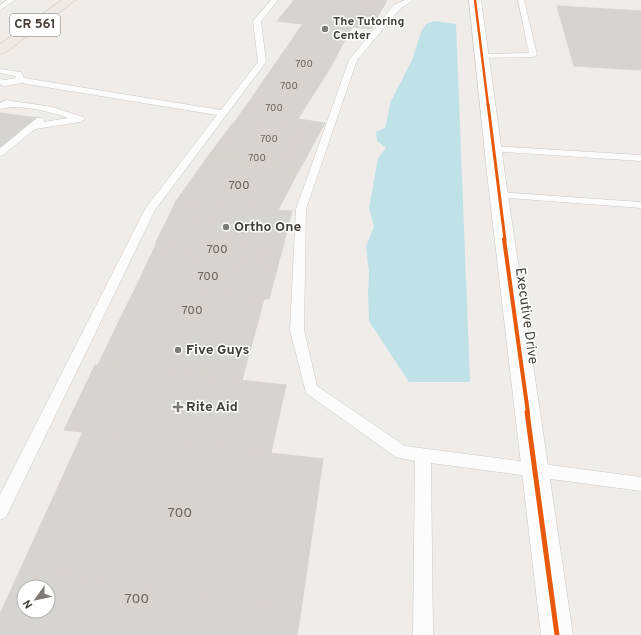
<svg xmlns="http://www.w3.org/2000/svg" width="641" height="635" font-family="Overpass,sans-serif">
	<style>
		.water { fill: #bfe1e8 }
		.building { fill: #d7d3d1; stroke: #d7d3d0; fill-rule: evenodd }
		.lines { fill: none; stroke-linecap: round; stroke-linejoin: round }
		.lane-casing { stroke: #cbc8c6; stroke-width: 1 }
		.street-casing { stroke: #cbc8c6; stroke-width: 1 }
		.primary-casing { stroke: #cfc4ba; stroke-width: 1 }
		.lane { fill: #fdfcfc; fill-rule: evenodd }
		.street { fill: #fdfcfc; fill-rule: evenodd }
		.primary { fill: #efe9e5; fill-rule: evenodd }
		.cycleway-far3-casing { stroke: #fff; stroke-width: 4 }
		.cycleway-far2-casing { stroke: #fff; stroke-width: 5 }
		.cycleway-far1-casing { stroke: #fff; stroke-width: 6 }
		.cycleway-casing { stroke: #fff; stroke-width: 8 }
		.cycleway-far3 { stroke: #e8590c; stroke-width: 2.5 }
		.cycleway-far2 { stroke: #e8590c; stroke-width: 3 }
		.cycleway-far1 { stroke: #e8590c; stroke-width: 4 }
		.cycleway { stroke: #e8590c; stroke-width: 5 }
		.poi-dot { fill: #807a76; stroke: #fff; stroke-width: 1.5 }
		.labels { text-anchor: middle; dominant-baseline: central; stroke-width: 3; stroke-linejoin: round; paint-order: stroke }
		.far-number-label { font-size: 10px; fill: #6a635f }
		.far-poi-label { font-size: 12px; font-weight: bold; fill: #443c37; stroke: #fff; text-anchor: start }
		.number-label { font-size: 12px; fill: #6a635f }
		.shield { fill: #fff; stroke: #7c7673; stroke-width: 1 }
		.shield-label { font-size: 13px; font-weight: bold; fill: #443c37 }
		.poi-label { font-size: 14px; font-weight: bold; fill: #443c37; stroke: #fff; text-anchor: start }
		.street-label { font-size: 14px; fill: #443c37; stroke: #fff }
		.near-number-label { font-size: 14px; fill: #6a635f }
	</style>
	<rect width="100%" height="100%" fill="#efecea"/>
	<path class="water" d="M434 21 456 24 470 382H409L369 321 368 293 369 272 366 246 374 227 369 208 378 158 386 148 377 141 376 132 385 128 391 101 413 58 421 32 426 24Z"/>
	<g class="building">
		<path d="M294 0H348L385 4 380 12 292 3Z"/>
		<path d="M348 0H387L385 4Z"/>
		<path d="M292 3 380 12 376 20 286 10Z"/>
		<path d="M557 6 641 11V70L574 66Z"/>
		<path d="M286 10 376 20 371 29 305 21 302 24 277 21Z"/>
		<path d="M305 21 352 27 346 38 297 32Z"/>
		<path d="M297 32 346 38 340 49 290 43Z"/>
		<path d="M290 43 340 49 334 61 282 54Z"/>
		<path d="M282 54 334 61 327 73 273 67Z"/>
		<path d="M273 67 327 73 320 84 266 77Z"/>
		<path d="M266 77 320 84 313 95 259 87Z"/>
		<path d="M259 87 313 95 306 106 251 99Z"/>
		<path d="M251 99 306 106 298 119 243 110Z"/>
		<path d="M243 110 298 119 325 123 320 132 237 119Z"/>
		<path d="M0 113 38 118 8 146 3 145 0 147Z"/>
		<path d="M237 119 320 132 315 141 230 127Z"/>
		<path d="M230 127 315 141 310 150 223 136Z"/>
		<path d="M223 136 310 150 305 160 216 146Z"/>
		<path d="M216 146 305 160 299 170 209 155Z"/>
		<path d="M209 155 299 170 278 210 176 201Z"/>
		<path d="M176 201 278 210 292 211 288 226 169 216Z"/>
		<path d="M169 216 288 226 285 238 163 228Z"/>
		<path d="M163 228 285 238 282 251 157 240Z"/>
		<path d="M157 240 282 251 279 260 154 249Z"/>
		<path d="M154 249 279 260 277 269 150 257Z"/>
		<path d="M150 257 277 269 269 299H264L137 285Z"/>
		<path d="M137 285 264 299 254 336 118 323Z"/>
		<path d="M118 323 254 336 242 380 98 365Z"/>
		<path d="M95 365 286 385 271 453 64 430Z"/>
		<path d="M83 432 323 459 301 610 21 568Z"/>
		<path d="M21 568 301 610 297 635H0V614ZM24 587H48V611H24Z"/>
	</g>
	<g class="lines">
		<defs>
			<g id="lane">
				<path d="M7 0H15L0 10V5Z"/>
				<path d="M271 0H278L261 21 266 62 155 210 6 517 0 520V495L145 209 217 115 21 83 5 86 0 85V79L5 80 16 78 15 76 0 73V69L21 72 24 78 221 110 258 62 253 21Z"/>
				<path d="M405 0H413L400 9 357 60 306 209 304 330 317 386 405 446 641 477V491L431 463 433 635H413L415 461 396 457 306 393 290 330 296 209 349 60 394 5Z"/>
				<path d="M518 0H524L537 55 533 57 479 58 478 56 482 54 529 53Z"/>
				<path d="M6 100 52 107 83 117 85 119 80 122 35 129 3 155 0 156V148L37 118H43L45 120 43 122 68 118C47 111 21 104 0 109V103Z"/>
				<path d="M493 146 641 155V161L490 151 488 149Z"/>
				<path d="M499 192 641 202V208L495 197 494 195 495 193Z"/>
			</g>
			<path id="street" d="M469 0H481L506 182 573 635H541L488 182Z"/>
			<path id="primary" d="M62 0H76L5 53 0 54V44Z"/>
		</defs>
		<use href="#lane" class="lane-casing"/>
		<use href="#street" class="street-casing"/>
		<use href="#primary" class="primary-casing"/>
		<use href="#lane" class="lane"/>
		<use href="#street" class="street"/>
		<use href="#primary" class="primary"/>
		<defs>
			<path id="cycleway-far3" d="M475 0 488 105"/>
			<path id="cycleway-far2" d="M488 104 505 240"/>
			<path id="cycleway-far1" d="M504 239 528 413"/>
			<path id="cycleway" d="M527 412 557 635"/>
		</defs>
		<use href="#cycleway-far3" class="cycleway-far3-casing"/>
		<use href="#cycleway-far2" class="cycleway-far2-casing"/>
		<use href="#cycleway-far1" class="cycleway-far1-casing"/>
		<use href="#cycleway" class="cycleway-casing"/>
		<use href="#cycleway-far3" class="cycleway-far3"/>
		<use href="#cycleway-far2" class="cycleway-far2"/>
		<use href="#cycleway-far1" class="cycleway-far1"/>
		<use href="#cycleway" class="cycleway"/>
	</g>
	<g class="poi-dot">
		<circle cx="325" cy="29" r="4"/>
		<circle cx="226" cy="227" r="4"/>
		<circle cx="178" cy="350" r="4"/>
		<path d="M176 401h4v4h4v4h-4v4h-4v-4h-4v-4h4z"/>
	</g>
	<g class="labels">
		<g class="far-number-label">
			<text x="304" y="64">700</text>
			<text x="289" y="86">700</text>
			<text x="274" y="108">700</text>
			<text x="269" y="139">700</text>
			<text x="257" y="158">700</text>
		</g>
		<g class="far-poi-label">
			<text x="333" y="22">The Tutoring<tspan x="333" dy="14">Center</tspan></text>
		</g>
		<g class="number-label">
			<text x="239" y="186">700</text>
			<text x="217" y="250">700</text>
			<text x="208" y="277">700</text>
			<text x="192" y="311">700</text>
		</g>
		<rect class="shield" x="10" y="14" width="50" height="22" rx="3"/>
		<g class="shield-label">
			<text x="35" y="25">CR 561</text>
		</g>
		<g class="poi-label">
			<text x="234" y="227">Ortho One</text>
			<text x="186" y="350">Five Guys</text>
			<text x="186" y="407">Rite Aid</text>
		</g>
		<g class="street-label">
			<text transform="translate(526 316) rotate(82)">Executive Drive</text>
		</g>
		<g class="near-number-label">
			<text x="180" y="513">700</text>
			<text x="137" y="599">700</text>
		</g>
	</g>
	<g transform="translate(36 599) rotate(237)"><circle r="19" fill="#ffffff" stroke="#b4b1af"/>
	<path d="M0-3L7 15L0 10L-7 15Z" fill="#807a76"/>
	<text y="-6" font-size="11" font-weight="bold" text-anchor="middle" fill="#443c37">N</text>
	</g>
</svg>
